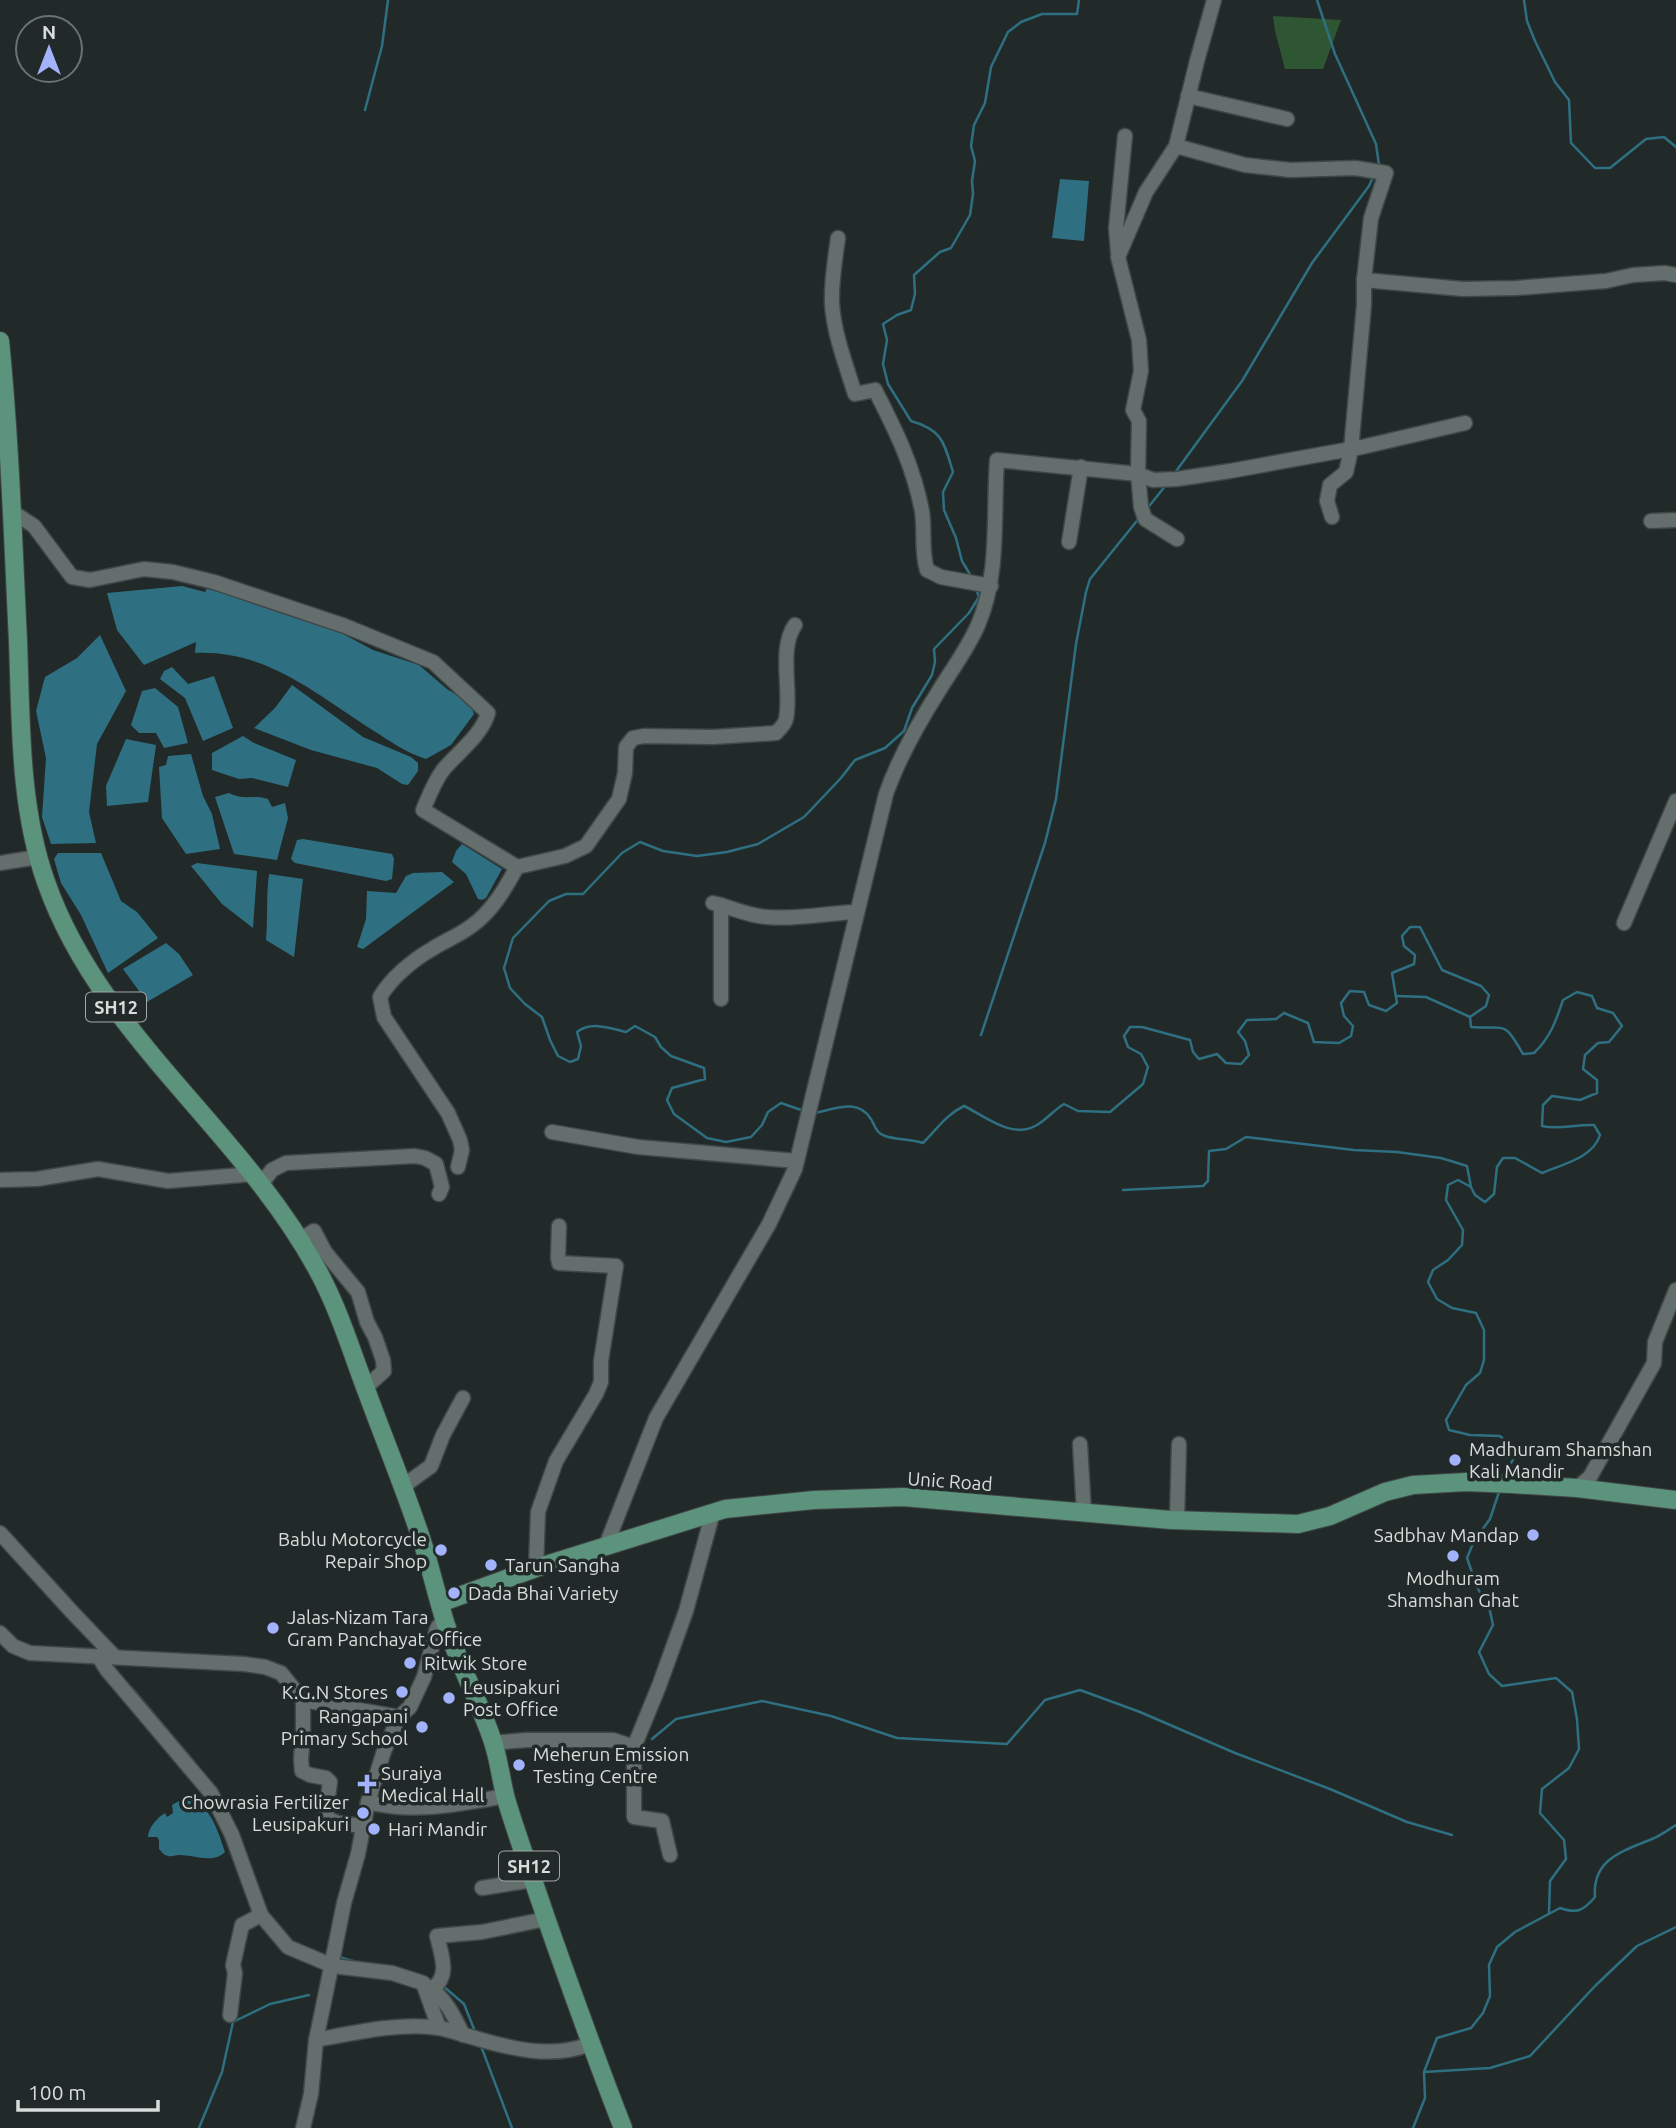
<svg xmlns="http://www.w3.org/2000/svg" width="1676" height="2128" font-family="Ubuntu,sans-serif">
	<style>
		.green { fill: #2f5633 }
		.water { fill: #2e6f81 }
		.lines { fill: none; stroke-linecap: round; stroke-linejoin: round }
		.stream { stroke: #2e6f81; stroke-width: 2.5 }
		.minor-casing { stroke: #404847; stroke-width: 17 }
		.major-casing { stroke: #404847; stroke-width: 20 }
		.minor { stroke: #646e6c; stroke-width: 14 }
		.major { stroke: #5c937d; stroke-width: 18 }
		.poi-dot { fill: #a3b2fd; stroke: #222a29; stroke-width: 2.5 }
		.labels { text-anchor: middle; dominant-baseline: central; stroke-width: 7; stroke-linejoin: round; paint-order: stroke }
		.shield { fill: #222a29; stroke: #a1a7a6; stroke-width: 2 }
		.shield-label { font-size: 18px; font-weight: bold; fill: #d8dddc }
		.poi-label { font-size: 19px; fill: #d8dddc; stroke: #222a29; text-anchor: start }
		.street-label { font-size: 19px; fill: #d8dddc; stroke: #222a29 }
	</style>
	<rect width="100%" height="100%" fill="#222a29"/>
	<path class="green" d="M1273 16 1341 20 1323 69H1285L1275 31Z"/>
	<g class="water">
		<path d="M1060 179 1089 181 1084 241 1052 238Z"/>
		<path d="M209 585 271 609 330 627 373 650 419 665 447 689 470 703 474 714 451 745 426 759C407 753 391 742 374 731 315 694 268 650 195 653L196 642 144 665 117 630 107 593 182 586 205 592Z"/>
		<path d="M100 635 126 691 97 744 89 812 96 843 51 844 42 817 46 758 36 711 45 677 77 658Z"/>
		<path d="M172 667 188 684 214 676 233 728 203 741 185 698 160 679 164 671Z"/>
		<path d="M292 685 363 737 411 757 418 763V771L408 785 402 784 377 768 311 750 254 728 275 708Z"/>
		<path d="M155 688 178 707 188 743 164 748 156 733H139L131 725 142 691Z"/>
		<path d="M243 736 254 743 296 760 288 787 252 778 239 779 212 770V753Z"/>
		<path d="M126 739 156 745 148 802 107 806 106 786Z"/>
		<path d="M191 754 203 796 212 814 220 849 186 854 162 818 159 767 166 765 168 756Z"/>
		<path d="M229 793C246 801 251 794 268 799L272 807 285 803 288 818 277 860 234 854 215 797Z"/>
		<path d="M303 839 392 854 394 859 392 879 386 881 295 863 291 859 297 840Z"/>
		<path d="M462 844 502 869 486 898 482 900 478 899 466 874 452 862 456 851Z"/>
		<path d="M58 853H101L121 901 137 912 158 938 108 973 81 915 61 883 54 859Z"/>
		<path d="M197 863 257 871 253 928 222 904 191 866Z"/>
		<path d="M442 872 454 882 363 949 357 947 366 919 367 891 396 893 406 876 413 873Z"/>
		<path d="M269 874 303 879 294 957 266 940C268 918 266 895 269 874Z"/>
		<path d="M166 943 179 954 193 975 147 1002 123 969Z"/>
		<path d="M186 1797H193L196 1803C212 1809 220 1837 225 1852 213 1864 194 1855 180 1855 172 1855 175 1857 168 1856 162 1854 163 1853 159 1849V1840L157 1837H148C148 1828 157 1818 165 1813L167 1817 173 1813 172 1805Z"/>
	</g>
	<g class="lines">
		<g class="stream">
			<path d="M1317 0 1335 54 1376 144 1379 165"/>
			<path d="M1524 0 1527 21 1535 41 1555 82 1569 100 1571 143 1595 168H1610L1646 139 1664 137 1676 147"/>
			<path d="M365 110 382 46 388 0"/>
			<path d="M1174 474 1242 381 1312 263 1369 186 1373 177"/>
			<path d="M1146 510 1166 485"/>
			<path d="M971 576 962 561 956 538 944 510 943 492 953 472C944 443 943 430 911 421L888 384 883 364 887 340 883 324 897 315 911 310 915 294 914 275 940 252 951 248 970 215 973 194 972 181 975 161 971 146 974 125 985 103 991 67 1008 32 1021 22 1042 14H1077L1079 0"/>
			<path d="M1396 996 1426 997 1470 1017"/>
			<path d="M981 1035 1045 843 1056 799 1076 644 1086 592 1090 579 1140 517"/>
			<path d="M804 1111 781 1103 768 1112 762 1125 751 1137 726 1142 707 1138 674 1114 667 1100 672 1088 705 1079 704 1068 671 1056 661 1047 655 1037 635 1026 626 1032C610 1028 591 1021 577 1032L581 1046 578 1059 570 1062 558 1056 550 1040 542 1017 525 1004 510 988 504 968 513 938 549 901 566 894H583L622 853 640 842 663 851 697 856 727 852 758 844 804 817 841 778 855 760 885 748 904 731 912 708 932 675 935 662 934 649 969 613 979 597 976 589"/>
			<path d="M814 1113C833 1110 857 1097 871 1119 875 1126 876 1133 885 1136 897 1140 911 1139 923 1143 937 1129 947 1114 964 1106 985 1116 1012 1140 1037 1125 1047 1119 1054 1110 1064 1104L1078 1111 1110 1112 1143 1084 1148 1067 1141 1054 1128 1047 1124 1036 1130 1027H1142L1190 1040 1193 1052 1199 1059 1217 1054 1226 1063 1241 1064 1249 1055 1245 1041 1238 1032 1247 1020 1276 1019 1284 1013 1308 1023 1314 1042 1339 1043 1351 1036 1353 1026 1344 1016 1341 1003 1350 991 1364 992 1369 1005 1386 1011 1397 1003 1392 973 1414 964 1415 955 1404 946 1402 936 1410 927H1420L1442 970 1481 986 1489 995 1486 1006 1470 1017 1471 1027C1507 1030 1503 1019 1523 1054L1534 1053C1550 1038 1556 1021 1563 1000L1577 992 1592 996 1597 1008 1613 1013 1622 1026 1609 1042 1598 1043 1585 1055 1583 1069 1597 1080V1093L1580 1100 1552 1096 1543 1105 1542 1126C1559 1130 1576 1124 1594 1125L1600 1135C1593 1158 1563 1164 1542 1173L1515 1158H1503L1497 1167 1494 1194 1485 1202 1475 1195 1471 1187 1458 1180 1448 1185 1446 1200 1463 1230 1462 1245 1448 1260 1433 1270 1428 1282 1437 1299 1452 1308 1476 1313 1484 1330V1360L1480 1373 1466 1385 1446 1420 1449 1430 1470 1435 1500 1436 1512 1447 1514 1458 1502 1478"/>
			<path d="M1123 1190 1203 1186 1208 1181 1209 1151 1226 1149 1246 1137 1354 1150 1397 1152 1441 1158 1467 1166 1471 1187"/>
			<path d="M1499 1492 1490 1519 1474 1541 1467 1558 1477 1587 1490 1611 1493 1625 1479 1652 1489 1674 1502 1686 1556 1678 1572 1692 1577 1719 1579 1749 1569 1768 1542 1789 1540 1813 1564 1840 1566 1859 1550 1881 1549 1913"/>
			<path d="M132 1688 195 1763"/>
			<path d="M652 1739 676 1719 762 1701 831 1716 897 1738 1007 1744 1045 1700 1080 1690 1140 1712 1235 1753 1330 1789 1407 1822 1452 1835"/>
			<path d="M218 1793 224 1801 228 1812"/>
			<path d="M339 1957 356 1962"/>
			<path d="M443 1986 464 2004 476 2034"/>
			<path d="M481 2046 512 2128"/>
			<path d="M1424 2072 1490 2068 1530 2056 1595 1986 1637 1946 1676 1927"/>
			<path d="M199 2128 222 2072 233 2022 270 2004 309 1995"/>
			<path d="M1413 2128 1425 2098 1424 2072 1437 2038 1471 2028 1483 2013 1490 1996 1489 1965 1497 1947 1515 1932 1560 1908C1577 1914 1583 1911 1595 1897 1592 1859 1623 1851 1652 1839 1660 1836 1668 1830 1676 1825"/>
		</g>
		<defs>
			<g id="minor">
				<path d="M1188 96 1287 119"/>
				<path d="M1176 146 1245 165 1290 170 1355 168 1386 173 1371 218 1364 280V305L1351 450 1346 472 1330 485 1327 501 1332 517"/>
				<path d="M838 238C835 260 831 282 832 304 834 334 846 365 855 394L875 390C896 431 913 465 922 511 925 531 921 550 927 570L941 577 991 586"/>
				<path d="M1118 252 1116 228 1125 136"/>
				<path d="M1364 280 1463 289 1516 288 1606 281 1633 275 1665 273 1676 275"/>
				<path d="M11 511 34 526 72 577 90 580 144 569 173 572 214 582 345 626 433 662 488 713C482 735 457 753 443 770 434 782 429 796 423 810L517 867"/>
				<path d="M1651 521 1676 520"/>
				<path d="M1177 539 1145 519 1141 507 1138 474 1153 480 1177 479 1230 471 1362 447 1465 423"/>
				<path d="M1069 542 1081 467"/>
				<path d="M0 863 38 857"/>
				<path d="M713 903C731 907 748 916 767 917 797 920 826 913 856 912"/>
				<path d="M721 905V999"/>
				<path d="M1624 923 1676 801"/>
				<path d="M552 1132 638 1147 797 1161"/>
				<path d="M458 1167 462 1150 460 1140 448 1113 384 1017 380 997C391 978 413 960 432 949 444 941 458 936 470 927 491 913 505 889 517 867L565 856 586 846 619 799 625 773 626 747 633 738 644 736 713 737 776 733C780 729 785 724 786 719 792 691 778 649 795 625"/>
				<path d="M0 1180 37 1179 98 1169 168 1181 254 1174"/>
				<path d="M262 1183 272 1170 286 1163 415 1156 425 1158 436 1164 442 1187 439 1194"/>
				<path d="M300 1240 314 1231 325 1252 358 1292 367 1322 375 1337 383 1360 384 1371 365 1388"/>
				<path d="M1080 1444 1084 1513"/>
				<path d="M402 1487 431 1466 443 1435 463 1398"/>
				<path d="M1577 1488 1590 1477 1654 1363 1655 1342 1676 1290"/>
				<path d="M1177 1520 1179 1444"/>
				<path d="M0 1533 72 1612 115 1657"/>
				<path d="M605 1548 656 1418 769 1224 795 1169 886 794C899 757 919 722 940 689 953 668 968 648 978 625 1000 574 993 515 997 460L1138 474 1139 421 1133 410 1141 371 1139 340 1118 257 1146 192 1176 146 1197 61 1214 0"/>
				<path d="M536 1568 538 1512 556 1461 596 1394 601 1382V1361L616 1266 559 1263 558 1258 559 1226"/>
				<path d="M0 1633 13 1646 30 1653 244 1664 265 1667 281 1673 303 1700 399 1717"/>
				<path d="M98 1656 107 1670 211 1793 232 1835 261 1915 288 1947 333 1966 392 1973 423 1983 439 2028"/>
				<path d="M303 1700V1734L301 1759 302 1771 310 1775 326 1778 330 1782 326 1812 328 1819 338 1823 363 1826"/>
				<path d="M494 1745 503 1742 527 1740H613L634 1747"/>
				<path d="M368 1802C413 1814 461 1804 505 1796"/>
				<path d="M670 1855 662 1821 634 1817V1747L659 1686 686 1611 713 1512"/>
				<path d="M482 1888 533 1880"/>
				<path d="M427 1986C445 1997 454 2016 463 2035"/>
				<path d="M432 1989C451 1976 441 1954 437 1936L482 1932 546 1919"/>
				<path d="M230 2015 235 1973 233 1965 242 1925 261 1915"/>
				<path d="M316 2040C354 2033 400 2022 439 2028 451 2030 463 2035 475 2038 512 2049 552 2059 590 2044"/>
				<path d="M303 2128 311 2094 316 2040 325 1997 344 1903 358 1854 368 1802 384 1751 399 1717 410 1707 424 1677 437 1628 444 1620"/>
			</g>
			<g id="major">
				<path d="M0 341C10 441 13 541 18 641 21 720 19 807 46 882 99 1034 241 1129 317 1269 339 1309 352 1353 368 1395 386 1444 406 1492 422 1541 431 1569 437 1597 446 1625 459 1665 480 1702 493 1742 499 1760 501 1780 506 1799 518 1839 533 1879 546 1918 571 1989 596 2059 623 2128"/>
				<path d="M440 1603 536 1568 725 1509 814 1500 903 1497 1171 1520 1298 1524 1330 1516 1385 1492 1413 1485 1466 1482 1512 1484 1577 1488 1676 1500"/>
			</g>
		</defs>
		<use href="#minor" class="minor-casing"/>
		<use href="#major" class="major-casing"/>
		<use href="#minor" class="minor"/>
		<use href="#major" class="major"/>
	</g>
	<g class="poi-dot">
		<circle cx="1455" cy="1460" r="7"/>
		<circle cx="1533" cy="1535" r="7"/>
		<circle cx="441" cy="1550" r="7"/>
		<circle cx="1453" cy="1556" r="7"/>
		<circle cx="491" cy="1565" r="7"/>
		<circle cx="454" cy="1593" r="7"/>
		<circle cx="273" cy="1628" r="7"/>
		<circle cx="410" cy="1663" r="7"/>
		<circle cx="402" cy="1692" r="7"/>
		<circle cx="449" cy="1698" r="7"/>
		<circle cx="422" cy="1727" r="7"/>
		<circle cx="519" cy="1765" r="7"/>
		<path d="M363.5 1773.5h7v7h7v7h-7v7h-7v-7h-7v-7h7z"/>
		<circle cx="363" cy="1813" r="7"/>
		<circle cx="374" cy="1829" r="7"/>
	</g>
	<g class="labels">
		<g class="shield">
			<rect x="86" y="992.5" width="60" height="29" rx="5"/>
			<rect x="499" y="1851.5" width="60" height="29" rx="5"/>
		</g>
		<g class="shield-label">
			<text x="116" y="1007">SH12</text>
			<text x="529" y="1866">SH12</text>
		</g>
		<g class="poi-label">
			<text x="1469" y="1449">Madhuram Shamshan<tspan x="1469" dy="22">Kali Mandir</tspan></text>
			<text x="1519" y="1535" text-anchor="end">Sadbhav Mandap</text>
			<text x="427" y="1539" text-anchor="end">Bablu Motorcycle<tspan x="427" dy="22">Repair Shop</tspan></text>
			<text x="505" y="1565">Tarun Sangha</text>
			<text x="1453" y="1578" text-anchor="middle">Modhuram<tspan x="1453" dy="22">Shamshan Ghat</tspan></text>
			<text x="468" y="1593">Dada Bhai Variety</text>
			<text x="287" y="1617">Jalas-Nizam Tara<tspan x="287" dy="22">Gram Panchayat Office</tspan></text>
			<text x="424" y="1663">Ritwik Store</text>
			<text x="463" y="1687">Leusipakuri<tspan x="463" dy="22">Post Office</tspan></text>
			<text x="388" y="1692" text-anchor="end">K.G.N Stores</text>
			<text x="408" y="1716" text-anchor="end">Rangapani<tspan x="408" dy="22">Primary School</tspan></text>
			<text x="533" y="1754">Meherun Emission<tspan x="533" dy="22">Testing Centre</tspan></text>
			<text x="381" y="1773">Suraiya<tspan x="381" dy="22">Medical Hall</tspan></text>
			<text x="349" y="1802" text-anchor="end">Chowrasia Fertilizer<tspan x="349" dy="22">Leusipakuri</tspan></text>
			<text x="388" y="1829">Hari Mandir</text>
		</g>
		<g class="street-label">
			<text transform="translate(950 1481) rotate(4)">Unic Road</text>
		</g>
	</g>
	<g transform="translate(49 49)"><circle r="33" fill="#222a29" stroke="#6b7271" stroke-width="2"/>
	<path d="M0-5L12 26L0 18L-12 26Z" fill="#a3b2fd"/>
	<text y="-10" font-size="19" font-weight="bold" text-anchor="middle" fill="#d8dddc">N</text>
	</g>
	<path d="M18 2100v10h140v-10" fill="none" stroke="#d8dddc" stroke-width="3.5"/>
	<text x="28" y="2100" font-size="21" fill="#d8dddc" stroke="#222a29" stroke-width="5" paint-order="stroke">100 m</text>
</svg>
